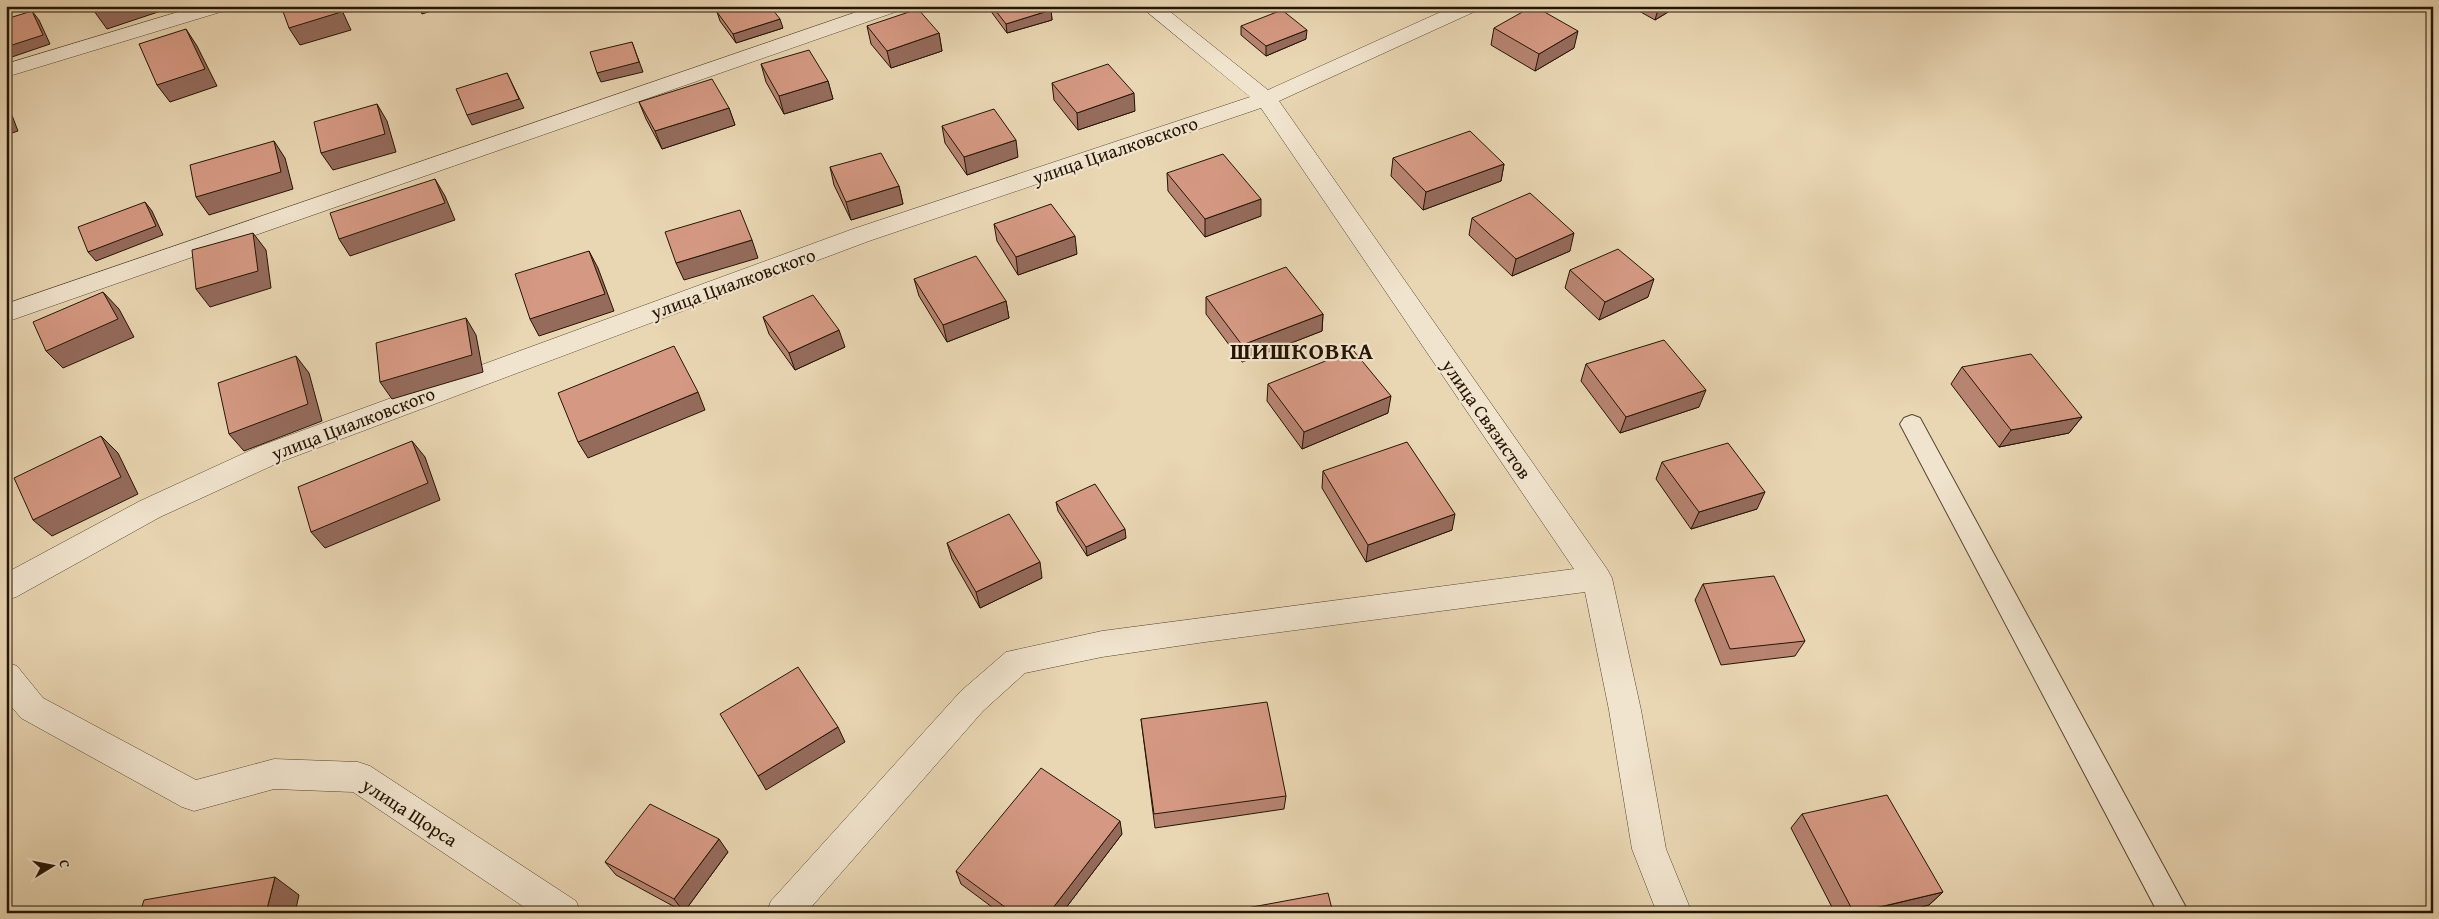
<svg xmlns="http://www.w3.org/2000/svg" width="2439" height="919" font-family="'Gentium Book Plus',serif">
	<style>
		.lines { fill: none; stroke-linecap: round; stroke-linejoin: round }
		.service-casing { stroke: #56442f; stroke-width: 2 }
		.minor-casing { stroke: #56442f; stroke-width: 1 }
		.tertiary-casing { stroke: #56442f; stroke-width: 1 }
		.service { fill: #f1e4ce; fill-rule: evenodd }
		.minor { fill: #f1e4ce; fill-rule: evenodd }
		.tertiary { fill: #f1e4ce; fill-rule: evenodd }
		.wall { fill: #b78471; stroke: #251403 }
		.shaded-wall { fill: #956b5c; stroke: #251403 }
		.building { fill: #d59983; stroke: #251403 }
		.labels { text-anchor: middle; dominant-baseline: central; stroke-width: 4.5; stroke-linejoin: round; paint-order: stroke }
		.street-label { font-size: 19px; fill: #251403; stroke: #f1e4ce }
		.district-label { font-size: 24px; font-weight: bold; letter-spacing: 1px; fill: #251403; stroke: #f1e4ce }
	</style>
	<rect width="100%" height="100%" fill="#e9d6b3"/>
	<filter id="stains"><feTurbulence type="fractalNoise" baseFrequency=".004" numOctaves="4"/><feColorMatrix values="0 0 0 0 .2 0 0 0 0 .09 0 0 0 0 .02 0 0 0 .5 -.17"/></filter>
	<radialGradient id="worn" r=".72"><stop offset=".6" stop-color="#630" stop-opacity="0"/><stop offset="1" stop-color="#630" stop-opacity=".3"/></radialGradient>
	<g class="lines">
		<defs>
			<path id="service" d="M1912 415 1920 418 2189 913H2158L1900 424 1904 418Z"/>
			<g id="minor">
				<path d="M874 6H904L901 10 6 322V304Z"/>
				<path d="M1140 6H1163L1268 90 1454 6H1481L1478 10 1279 101 1607 569 1612 578 1641 710 1666 849 1692 913H1657L1632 849 1609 710 1585 592 1205 642 1102 657 1025 673 983 711 806 913H766L771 901 961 691 1006 652 1102 631 1574 569 1261 108 869 241 280 462 160 517 16 597 6 600V573L140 501 260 446 853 229 1250 97Z"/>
				<path d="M6 662 17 666 43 698 196 780 274 759 358 762 370 766 576 901 581 913H533L353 792 274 789 194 811 182 807 21 718 6 700Z"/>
			</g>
			<path id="tertiary" d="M198 6H230L227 10 6 77V64Z"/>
		</defs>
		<use href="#service" class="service-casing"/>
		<use href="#minor" class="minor-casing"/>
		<use href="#tertiary" class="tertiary-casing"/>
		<use href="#service" class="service"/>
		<use href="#minor" class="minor"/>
		<use href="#tertiary" class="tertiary"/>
	</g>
	<g class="wall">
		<path d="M987 6H1048L1051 10 1052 20 1007 33Z"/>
		<path d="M1630 6H1678L1655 20Z"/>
		<path d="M717 12 783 28 736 43 720 21Z"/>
		<path d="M867 26 939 33 942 51 891 68 871 44Z"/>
		<path d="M1241 26 1306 39 1266 56 1241 35Z"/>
		<path d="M1494 28 1574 48 1535 71 1491 45Z"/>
		<path d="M761 64 828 81 833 99 784 114 766 82Z"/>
		<path d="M1052 83 1135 111 1078 130 1054 100Z"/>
		<path d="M639 102 729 108 735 125 662 149 646 119Z"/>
		<path d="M942 126 1018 157 967 175 945 143Z"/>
		<path d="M1393 158 1504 164 1501 181 1423 210 1391 176Z"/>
		<path d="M830 167 899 186 903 204 851 220 834 185Z"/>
		<path d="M1167 173 1261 216 1205 237 1168 191Z"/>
		<path d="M1472 218 1570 251 1512 276 1469 235Z"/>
		<path d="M994 224 1077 254 1018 275 997 241Z"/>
		<path d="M1570 270 1648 297 1599 320 1565 288Z"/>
		<path d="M914 279 1006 301 1009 318 947 342 919 296Z"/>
		<path d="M1206 297 1323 314 1322 331 1242 362 1206 314Z"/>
		<path d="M763 317 845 347 795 370 769 334Z"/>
		<path d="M1586 364 1699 407 1620 433 1581 381Z"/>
		<path d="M1962 367 2082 417 2069 433 1999 447 1951 384Z"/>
		<path d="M1268 384 1388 413 1302 449 1267 401Z"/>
		<path d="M1662 462 1757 509 1691 529 1656 479Z"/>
		<path d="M1323 471 1452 530 1366 562 1322 488Z"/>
		<path d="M1056 502 1126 538 1087 556 1058 511Z"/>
		<path d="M947 543 1042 578 980 608 952 559Z"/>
		<path d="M1703 584 1805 641 1795 656 1721 665 1695 600Z"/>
		<path d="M1141 719 1286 796 1284 809 1155 828Z"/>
		<path d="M1802 814 1943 892 1929 905 1896 913H1835L1791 828Z"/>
		<path d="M1122 834 1062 913H1000L961 884 956 871Z"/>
		<path d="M728 852 684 912 616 875 605 862Z"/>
	</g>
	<g class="shaded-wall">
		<path d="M110 6H162L164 10 107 29 94 11Z"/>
		<path d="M338 6H340L351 30 300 45 289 28Z"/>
		<path d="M418 6H447L422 14Z"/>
		<path d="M843 6H852L844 9Z"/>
		<path d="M1659 6H1678L1655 20Z"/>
		<path d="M1051 10 1052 20 1007 33 1006 24Z"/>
		<path d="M32 11 39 20 50 44 6 59V47Z"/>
		<path d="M780 19 783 28 736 43 733 34Z"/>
		<path d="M186 29 197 46 217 86 170 102 157 85Z"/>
		<path d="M1307 30 1306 39 1266 56V46Z"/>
		<path d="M1578 31 1574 48 1535 71 1539 54Z"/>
		<path d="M939 33 942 51 891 68 887 51Z"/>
		<path d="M632 42 643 72 601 82 597 73Z"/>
		<path d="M507 73 524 108 472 125 467 115Z"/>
		<path d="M828 81 833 99 784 114 779 96Z"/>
		<path d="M1134 93 1135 111 1078 130 1077 113Z"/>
		<path d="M6 104 8 105 18 131 6 135Z"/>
		<path d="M377 104 387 121 396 152 333 170 321 153Z"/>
		<path d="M729 108 735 125 662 149 655 131Z"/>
		<path d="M1016 140 1018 157 967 175 964 157Z"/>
		<path d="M274 141 285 158 293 189 209 215 196 197Z"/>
		<path d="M1504 164 1501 181 1423 210 1426 192Z"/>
		<path d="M435 179 445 196 455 220 350 256 339 239Z"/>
		<path d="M899 186 903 204 851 220 846 202Z"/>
		<path d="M1261 199V216L1205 237V219Z"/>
		<path d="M145 202 152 211 163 235 96 261 88 252Z"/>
		<path d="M253 233 266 250 271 288 210 307 196 289Z"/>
		<path d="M1574 233 1570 251 1512 276 1516 259Z"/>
		<path d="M1075 236 1077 254 1018 275 1016 257Z"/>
		<path d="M752 240 758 258 684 280 676 263Z"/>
		<path d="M589 251 598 268 614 311 539 336 530 319Z"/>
		<path d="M1654 279 1648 297 1599 320 1605 302Z"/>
		<path d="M103 292 119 309 134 337 63 368 46 351Z"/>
		<path d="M1006 301 1009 318 947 342 943 325Z"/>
		<path d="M1323 314 1322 331 1242 362V345Z"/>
		<path d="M466 318 476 335 483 372 392 399 380 382Z"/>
		<path d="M839 330 845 347 795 370 789 353Z"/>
		<path d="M296 356 309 373 322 421 244 451 229 434Z"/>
		<path d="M1706 390 1699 407 1620 433 1626 417Z"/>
		<path d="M698 392 705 410 588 458 578 442Z"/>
		<path d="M1391 396 1388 413 1302 449 1304 432Z"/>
		<path d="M2082 417 2069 433 1999 447 2011 430Z"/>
		<path d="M101 436 118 453 138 494 52 536 33 520Z"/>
		<path d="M412 441 425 457 440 500 325 548 311 532Z"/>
		<path d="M1765 492 1757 509 1691 529 1699 512Z"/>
		<path d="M1455 514 1452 530 1366 562 1368 545Z"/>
		<path d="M1125 529 1126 538 1087 556 1086 547Z"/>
		<path d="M1040 562 1042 578 980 608 976 592Z"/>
		<path d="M838 727 845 742 766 790 758 776Z"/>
		<path d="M1120 821 1122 834 1062 913H1049Z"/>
		<path d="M719 839 728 852 684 912 674 899Z"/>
		<path d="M275 877 299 895 295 913H266Z"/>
		<path d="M1943 892 1929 905 1896 913H1856Z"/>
	</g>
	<g class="building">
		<path d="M92 6H110L94 11Z"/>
		<path d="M281 6H338L341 12 289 28Z"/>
		<path d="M734 6H770L780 19 733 34 717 12Z"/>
		<path d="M992 6H1048L1051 10 1006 24Z"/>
		<path d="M1533 6H1534L1578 31 1539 54 1494 28Z"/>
		<path d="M918 9 939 33 887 51 867 26Z"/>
		<path d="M1282 10 1307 30 1266 46 1241 26Z"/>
		<path d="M32 11 43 35 6 47V19Z"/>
		<path d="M186 29 205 69 157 85 139 44Z"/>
		<path d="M632 42 639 62 597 73 590 52Z"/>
		<path d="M809 50 828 81 779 96 761 64Z"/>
		<path d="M1108 64 1134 93 1077 113 1052 83Z"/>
		<path d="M507 73 519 99 467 115 456 89Z"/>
		<path d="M712 79 729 108 655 131 639 102Z"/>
		<path d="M377 104 385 134 321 153 314 122Z"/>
		<path d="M994 109 1016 140 964 157 942 126Z"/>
		<path d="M6 111 11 121 6 123Z"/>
		<path d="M1470 131 1504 164 1426 192 1393 158Z"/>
		<path d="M274 141 281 172 196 197 190 165Z"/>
		<path d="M881 153 899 186 846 202 830 167Z"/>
		<path d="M1223 154 1261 199 1205 219 1167 173Z"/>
		<path d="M435 179 445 203 339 239 330 213Z"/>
		<path d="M1530 193 1574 233 1516 259 1472 218Z"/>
		<path d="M145 202 156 226 88 252 78 227Z"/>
		<path d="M1051 204 1075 236 1016 257 994 224Z"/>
		<path d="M740 210 752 240 676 263 665 232Z"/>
		<path d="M253 233 258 271 196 289 192 250Z"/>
		<path d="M1618 249 1654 279 1605 302 1570 270Z"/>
		<path d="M589 251 605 294 530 319 515 274Z"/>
		<path d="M976 256 1006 301 943 325 914 279Z"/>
		<path d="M1286 267 1323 314 1242 345 1206 297Z"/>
		<path d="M103 292 118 319 46 351 33 322Z"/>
		<path d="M813 295 839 330 789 353 763 317Z"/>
		<path d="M466 318 472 355 380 382 376 343Z"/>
		<path d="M1664 340 1706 390 1626 417 1586 364Z"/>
		<path d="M674 346 698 392 578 442 558 393Z"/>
		<path d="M1353 350 1391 396 1304 432 1268 384Z"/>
		<path d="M2031 354 2082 417 2011 430 1962 367Z"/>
		<path d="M296 356 308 404 229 434 218 383Z"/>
		<path d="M101 436 121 477 33 520 14 478Z"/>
		<path d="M412 441 428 483 311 532 298 487Z"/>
		<path d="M1407 442 1455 514 1368 545 1323 471Z"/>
		<path d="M1728 443 1765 492 1699 512 1662 462Z"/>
		<path d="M1095 484 1125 529 1086 547 1056 502Z"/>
		<path d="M1009 514 1040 562 976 592 947 543Z"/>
		<path d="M1774 576 1805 641 1730 649 1703 584Z"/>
		<path d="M798 667 838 727 758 776 720 714Z"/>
		<path d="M1267 702 1286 796 1154 814 1141 719Z"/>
		<path d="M1041 768 1120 821 1049 913H1013L956 871Z"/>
		<path d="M1887 795 1943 892 1854 913 1802 814Z"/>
		<path d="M650 804 719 839 674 899 605 862Z"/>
		<path d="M275 877 266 913H140L144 900Z"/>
		<path d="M1328 893 1333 913H1220Z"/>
	</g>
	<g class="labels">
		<g class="street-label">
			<text transform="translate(1115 150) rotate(-19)">улица Циалковского</text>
			<text transform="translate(733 283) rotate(-20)">улица Циалковского</text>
			<text transform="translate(1487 419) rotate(55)">улица Связистов</text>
			<text transform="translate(353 423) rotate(-21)">улица Циалковского</text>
			<text transform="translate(410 812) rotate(33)">улица Щорса</text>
		</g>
		<g class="district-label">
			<text x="1302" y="350">ШИШКОВКА</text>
		</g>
	</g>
	<rect width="2439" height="919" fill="none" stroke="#e9d6b3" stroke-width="25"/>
	<rect x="8" y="8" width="2424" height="904" fill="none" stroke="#251403" stroke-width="2.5"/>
	<rect x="12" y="12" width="2414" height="894" fill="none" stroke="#251403"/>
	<g transform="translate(52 866) rotate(80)" stroke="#f1e4ce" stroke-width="4" paint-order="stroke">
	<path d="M0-4L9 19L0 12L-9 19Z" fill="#251403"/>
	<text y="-8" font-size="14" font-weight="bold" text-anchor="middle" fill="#251403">С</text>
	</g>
	<rect width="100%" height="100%" filter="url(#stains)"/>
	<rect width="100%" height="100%" fill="url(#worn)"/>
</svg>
